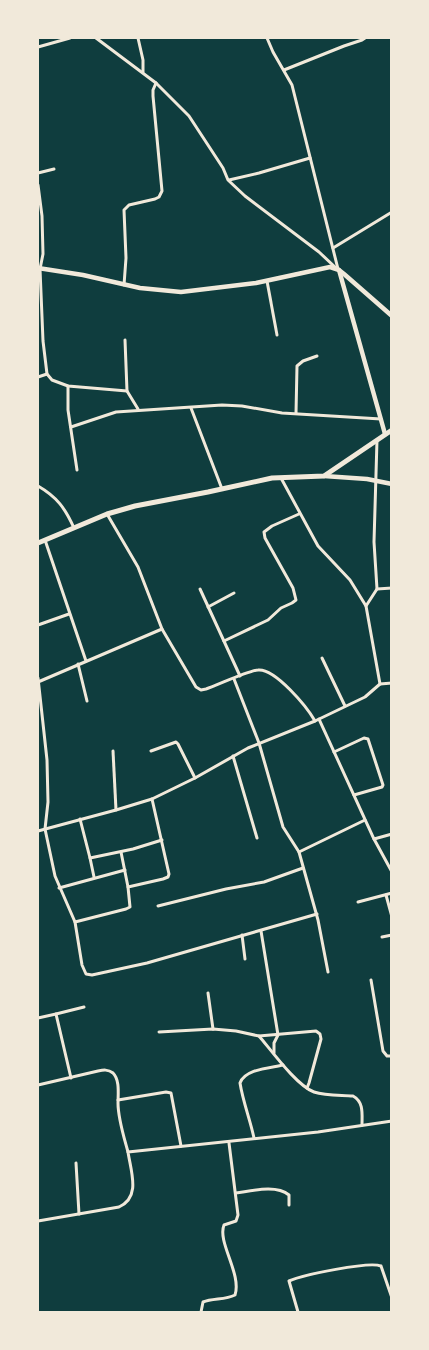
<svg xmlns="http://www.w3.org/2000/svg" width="429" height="1350" font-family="Lato,sans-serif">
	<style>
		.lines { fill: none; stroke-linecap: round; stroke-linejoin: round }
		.minor { stroke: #f1e9da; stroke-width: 3 }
		.tertiary { stroke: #f1e9da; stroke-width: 4.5 }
		.secondary { stroke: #f1e9da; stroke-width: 5 }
	</style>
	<rect width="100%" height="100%" fill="#0f3d3e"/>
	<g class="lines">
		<g class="minor">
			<path d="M96 38 156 83 189 116 223 168 228 180 245 196 319 252 336 268"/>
			<path d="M138 38 143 60V72"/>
			<path d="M267 38 273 52 292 85 338 269"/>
			<path d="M38 47 70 38"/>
			<path d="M284 70 344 46 362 40 365 38"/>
			<path d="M38 173 54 169"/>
			<path d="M229 180 259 173 310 158"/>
			<path d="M38 185 42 216 43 254 40 269 43 341 47 374 52 380 68 386 127 391"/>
			<path d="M333 248 392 212"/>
			<path d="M267 281 277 335"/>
			<path d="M124 285 126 258 124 210 129 205 155 199 159 197 162 191 153 96V90L156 83"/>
			<path d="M125 340 127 391 138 409"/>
			<path d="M38 377 47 374"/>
			<path d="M68 386V410L77 470"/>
			<path d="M191 408 222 489"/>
			<path d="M296 413 297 366 303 361 317 356"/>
			<path d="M71 427 116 412 222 405 242 406 282 413 381 419"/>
			<path d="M281 478 318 546 350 580 366 606 380 684"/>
			<path d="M38 486C57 497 65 508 74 528"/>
			<path d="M107 514 138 567 162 629 196 687 201 690 206 689C218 685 247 671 258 670 275 668 307 707 315 721"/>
			<path d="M45 540 86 661"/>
			<path d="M200 589 240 676"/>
			<path d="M377 589 392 588"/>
			<path d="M366 606 377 589 374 542 377 440"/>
			<path d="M208 607 234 593"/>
			<path d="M38 625 69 614"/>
			<path d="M224 641 268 620 281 608 292 603 296 600 293 588 265 538 264 532 272 526 299 514"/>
			<path d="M322 658 345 706"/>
			<path d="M78 664 87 701"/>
			<path d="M38 678 47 760 48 802 45 829 55 876 75 922"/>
			<path d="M234 679 259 743 283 827 299 852 318 920 328 972"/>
			<path d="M38 682 162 629"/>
			<path d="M319 719 374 839 392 834"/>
			<path d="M113 751 116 810"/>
			<path d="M151 751 176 742 178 744 195 778"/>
			<path d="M334 752 364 738 368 739 383 785 382 787 354 795"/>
			<path d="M233 756 257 838"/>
			<path d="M152 799 169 874 168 877 163 879 128 887 130 907 126 909 75 922 82 965 86 974 92 975 147 963 317 914"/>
			<path d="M80 819 90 858 133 849 162 840"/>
			<path d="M38 831 116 810 152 799 195 778 248 748 315 721 365 697 380 684 392 683"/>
			<path d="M374 839 392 872"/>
			<path d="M121 852 128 887"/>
			<path d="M299 852 365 820"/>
			<path d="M90 858 94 877"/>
			<path d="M59 888 125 870"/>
			<path d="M386 895 392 917"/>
			<path d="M358 902 392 893"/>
			<path d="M158 906 226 889 264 882 303 868"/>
			<path d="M261 931 278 1035 274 1043V1053"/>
			<path d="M242 935 245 959"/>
			<path d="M382 937 392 935"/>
			<path d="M371 980 383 1051 387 1056H392"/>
			<path d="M208 993 213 1029"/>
			<path d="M38 1018 56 1014"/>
			<path d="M159 1032 213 1029 236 1031 259 1036 316 1031 320 1034 321 1039 309 1083 307 1088"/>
			<path d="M259 1036C271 1050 297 1086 314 1092 326 1096 341 1095 353 1096 364 1102 362 1114 362 1125"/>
			<path d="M71 1078 56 1014 84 1007"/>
			<path d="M38 1085 98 1071C103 1070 108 1069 113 1073 120 1080 118 1094 118 1103 118 1119 124 1137 128 1152"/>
			<path d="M118 1100 166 1092 171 1093 181 1146"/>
			<path d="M254 1138C250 1119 243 1102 240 1083 245 1069 270 1068 283 1065"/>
			<path d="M76 1163 79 1214"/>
			<path d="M236 1193C251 1191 276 1184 289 1195V1205"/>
			<path d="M38 1221 119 1207C141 1197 131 1172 128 1152L318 1132 392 1121"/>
			<path d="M201 1312 203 1302C213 1298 225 1300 235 1295 242 1274 217 1242 224 1225L236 1221 238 1215 229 1143"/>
			<path d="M298 1312 289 1281C303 1275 369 1261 381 1266L392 1298"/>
		</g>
		<g class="tertiary">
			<path d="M38 268 83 275 140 288 181 292 256 283 330 267 339 270 344 274 392 316"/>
			<path d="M339 270 385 434"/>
			<path d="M324 476 367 479 392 484"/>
		</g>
		<path class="secondary" d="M38 543 107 514 135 506 208 492 272 478 324 476 392 430"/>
	</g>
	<rect width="429" height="1350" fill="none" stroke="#f1e9da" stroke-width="78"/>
</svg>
